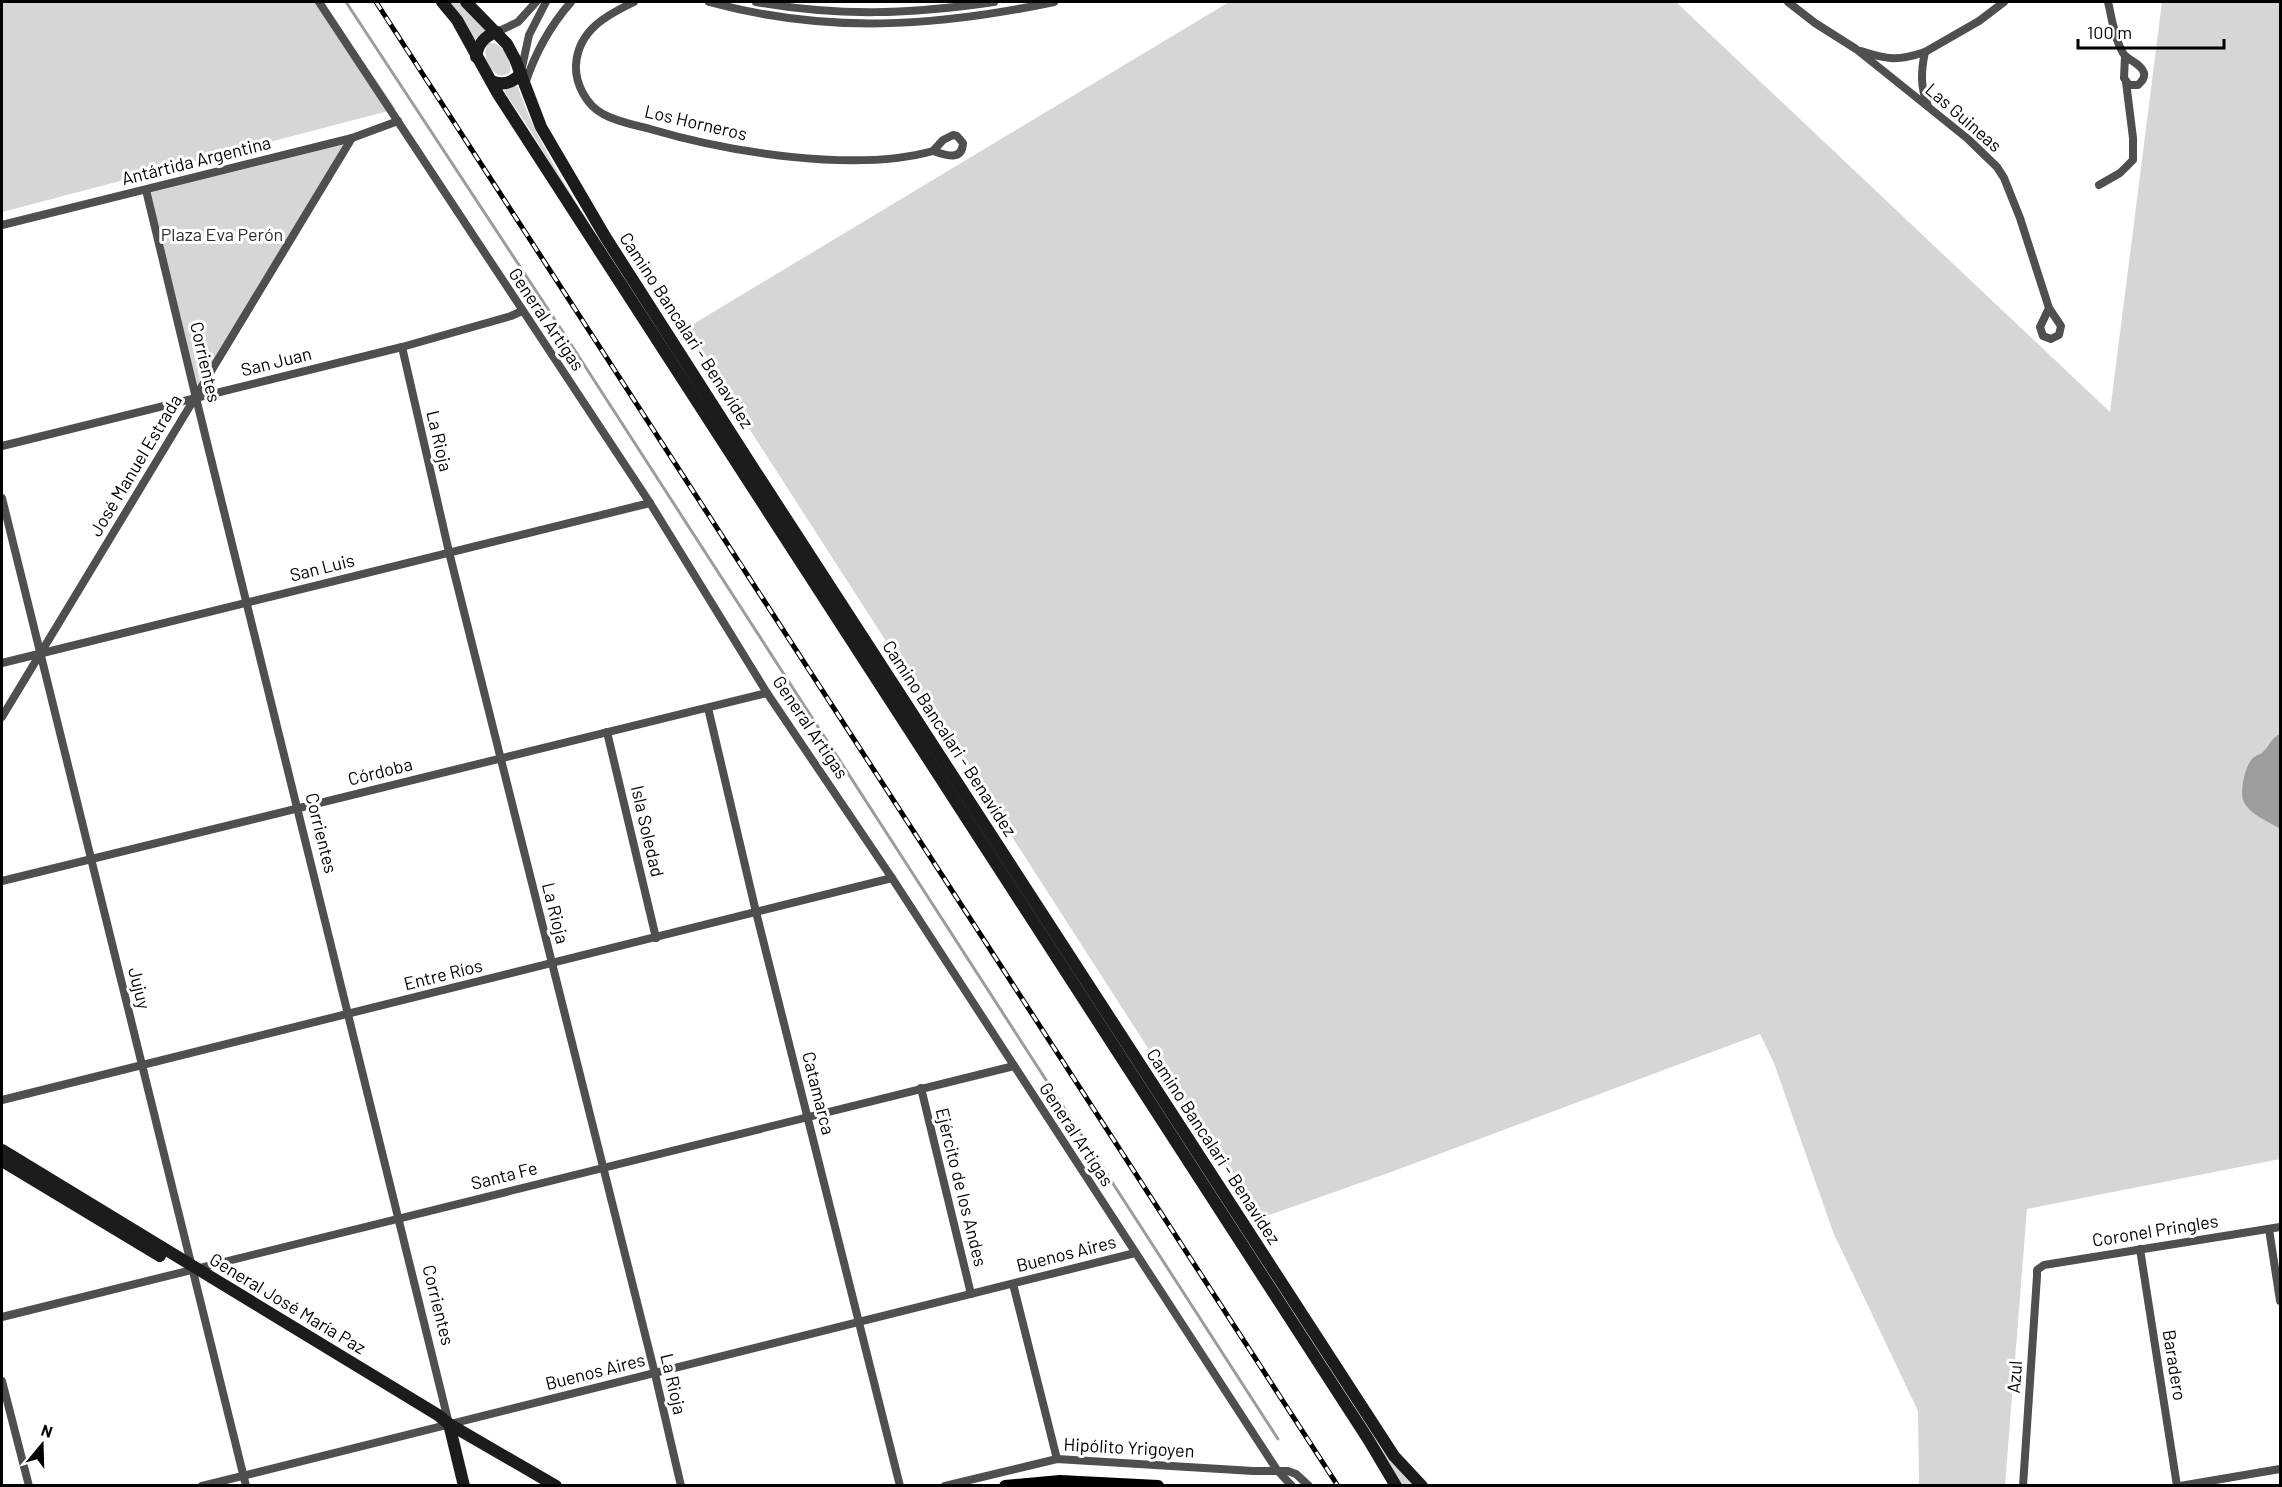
<svg xmlns="http://www.w3.org/2000/svg" width="2282" height="1487" font-family="Barlow,sans-serif">
	<style>
		.green { fill: #d6d6d6 }
		.water { fill: #9d9d9d }
		.lines { fill: none; stroke-linecap: round; stroke-linejoin: round }
		.stream { stroke: #9d9d9d; stroke-width: 3 }
		.street { stroke: #4f4f4f; stroke-width: 8 }
		.secondary { stroke: #1c1c1c; stroke-width: 12 }
		.primary { stroke: #000; stroke-width: 12 }
		.rail-casing { stroke: #000; stroke-width: 5 }
		.rail { stroke: #fff; stroke-width: 3; stroke-dasharray: 9; stroke-linecap: butt }
		.labels { text-anchor: middle; dominant-baseline: central; stroke-width: 6; stroke-linejoin: round; paint-order: stroke }
		.street-label { font-size: 18px; fill: #000; stroke: #fff }
		.park-label { font-size: 18px; fill: #2d2d2d; stroke: #fff }
	</style>
	<rect width="100%" height="100%" fill="#fff"/>
	<g class="green">
		<path d="M2 2H322L396 109 2 212Z"/>
		<path d="M449 2H458L487 28 486 32 474 40Z"/>
		<path d="M1229 2H1676L2110 412 2162 2H2280V1159L2027 1209 2005 1485H1919L1918 1411 1833 1232 1774 1063 1760 1034 1391 1172 1258 1219 685 329Z"/>
		<path d="M489 43C502 41 512 61 510 72 495 86 478 54 489 43Z"/>
		<path d="M515 86 518 87C538 147 575 199 608 254L1381 1448 1412 1485H1401L606 255 525 122 505 93 506 89Z"/>
		<path d="M352 138 196 398 146 190Z"/>
	</g>
	<path class="water" d="M2280 734V829C2269 821 2249 815 2243 800 2240 791 2245 766 2252 759 2255 755 2261 755 2264 751 2270 745 2271 738 2280 734Z"/>
	<g class="lines">
		<path class="stream" d="M346 2 561 329 1278 1439"/>
		<g class="street">
			<path d="M319 2 650 503 767 693 892 878 1277 1470 1292 1486"/>
			<path d="M634 2C607 15 578 30 576 65 575 83 586 105 603 114 617 122 635 125 650 129 728 152 854 173 933 151"/>
			<path d="M709 2C827 34 935 27 1054 2"/>
			<path d="M756 2C839 17 912 14 994 2"/>
			<path d="M1788 2 1815 23 1856 49 1896 81 1968 139 1997 167 2004 178 2020 218 2049 308 2061 326 2059 335 2051 339 2043 336 2040 327 2049 308"/>
			<path d="M2108 2C2112 18 2114 38 2123 53 2128 61 2141 63 2144 73 2145 78 2142 81 2138 85H2129L2124 78 2125 56"/>
			<path d="M497 32 518 22 536 2"/>
			<path d="M1861 51C1888 60 1898 61 1925 52 1921 71 1920 87 1928 106"/>
			<path d="M1925 52 1979 21 2004 2"/>
			<path d="M521 72 529 35 546 2"/>
			<path d="M525 84C535 53 550 26 571 2"/>
			<path d="M953 135 957 136 963 143C962 162 945 155 933 151L943 140Z"/>
			<path d="M2099 185 2120 173 2133 160V138L2126 82"/>
			<path d="M146 190 196 398 449 1424"/>
			<path d="M2 225 352 138 398 121"/>
			<path d="M402 347 449 552 655 1374 681 1486"/>
			<path d="M2 446 402 347 511 316 522 311"/>
			<path d="M2 498 246 1486"/>
			<path d="M2 663 650 503"/>
			<path d="M708 708 756 912 900 1486"/>
			<path d="M2 717 352 138"/>
			<path d="M607 732 656 938"/>
			<path d="M2 881 767 693"/>
			<path d="M921 1088 971 1294"/>
			<path d="M2 1100 892 878"/>
			<path d="M2269 1229 2280 1301"/>
			<path d="M2140 1249 2177 1486"/>
			<path d="M1013 1284 1057 1459"/>
			<path d="M2 1317 1014 1066"/>
			<path d="M2 1381 29 1486"/>
			<path d="M202 1486 1135 1253"/>
			<path d="M945 1486 1057 1459 1253 1471H1288L1296 1474 1309 1486"/>
			<path d="M2023 1486 2037 1276V1270L2044 1265 2280 1227"/>
			<path d="M2180 1486 2280 1469"/>
		</g>
		<g class="secondary">
			<path d="M442 2 457 20 498 94 564 196 1368 1439 1396 1486"/>
			<path d="M466 2 507 44 515 59 541 127 606 238 748 460 1394 1456 1422 1486"/>
			<path d="M476 57C478 44 484 36 497 32"/>
			<path d="M491 81C503 86 513 83 521 73"/>
			<path d="M2 1150 438 1415 449 1424 556 1486"/>
			<path d="M2 1161 160 1256"/>
			<path d="M449 1424 464 1486"/>
		</g>
		<path class="primary" d="M1005 1486 1060 1481 1158 1486"/>
		<defs>
			<path id="rail" d="M376 2 1338 1486"/>
		</defs>
		<use href="#rail" class="rail-casing"/>
		<use href="#rail" class="rail"/>
	</g>
	<g class="labels">
		<g class="street-label">
			<text transform="translate(1964 117) rotate(41)">Las Guineas</text>
			<text transform="translate(696 122) rotate(13)">Los Horneros</text>
			<text transform="translate(196 160) rotate(-14)">Antártida Argentina</text>
			<text transform="translate(547 319) rotate(56)">General Artigas</text>
			<text transform="translate(687 330) rotate(57)">Camino Bancalari - Benavídez</text>
			<text transform="translate(276 361) rotate(-14)">San Juan</text>
			<text transform="translate(206 362) rotate(77)">Corrientes</text>
			<text transform="translate(440 441) rotate(77)">La Rioja</text>
			<text transform="translate(135 465) rotate(-59)">José Manuel Estrada</text>
			<text transform="translate(322 567) rotate(-14)">San Luis</text>
			<text transform="translate(811 727) rotate(56)">General Artigas</text>
			<text transform="translate(950 738) rotate(57)">Camino Bancalari - Benavídez</text>
			<text transform="translate(380 771) rotate(-14)">Córdoba</text>
			<text transform="translate(648 831) rotate(77)">Isla Soledad</text>
			<text transform="translate(322 833) rotate(76)">Corrientes</text>
			<text transform="translate(556 913) rotate(76)">La Rioja</text>
			<text transform="translate(443 974) rotate(-14)">Entre Ríos</text>
			<text transform="translate(140 988) rotate(76)">Jujuy</text>
			<text transform="translate(819 1093) rotate(76)">Catamarca</text>
			<text transform="translate(1077 1134) rotate(57)">General Artigas</text>
			<text transform="translate(1214 1146) rotate(57)">Camino Bancalari - Benavídez</text>
			<text transform="translate(504 1175) rotate(-14)">Santa Fe</text>
			<text transform="translate(962 1187) rotate(76)">Ejército de los Andes</text>
			<text transform="translate(2155 1230) rotate(-9)">Coronel Pringles</text>
			<text transform="translate(1066 1253) rotate(-14)">Buenos Aires</text>
			<text transform="translate(288 1303) rotate(31)">General José María Paz</text>
			<text transform="translate(439 1305) rotate(76)">Corrientes</text>
			<text transform="translate(2175 1365) rotate(81)">Baradero</text>
			<text transform="translate(595 1371) rotate(-14)">Buenos Aires</text>
			<text transform="translate(2014 1377) rotate(-86)">Azul</text>
			<text transform="translate(674 1384) rotate(77)">La Rioja</text>
			<text transform="translate(1129 1447) rotate(3)">Hipólito Yrigoyen</text>
		</g>
		<g class="park-label">
			<text x="222" y="234">Plaza Eva Perón</text>
		</g>
	</g>
	<rect width="2282" height="1487" fill="none" stroke="#000000" stroke-width="6"/>
	<g transform="translate(42 1445) rotate(19)" stroke="#ffffff" stroke-width="4.5" paint-order="stroke">
	<path d="M0-4.5L10 22L0 15L-10 22Z" fill="#000000"/>
	<text y="-9" font-size="16" font-weight="bold" text-anchor="middle" fill="#000000">N</text>
	</g>
	<path d="M2078 39v9h146v-9" fill="none" stroke="#000000" stroke-width="3"/>
	<text x="2087" y="39" font-size="18" fill="#000000" stroke="#ffffff" stroke-width="4.5" paint-order="stroke">100 m</text>
</svg>
